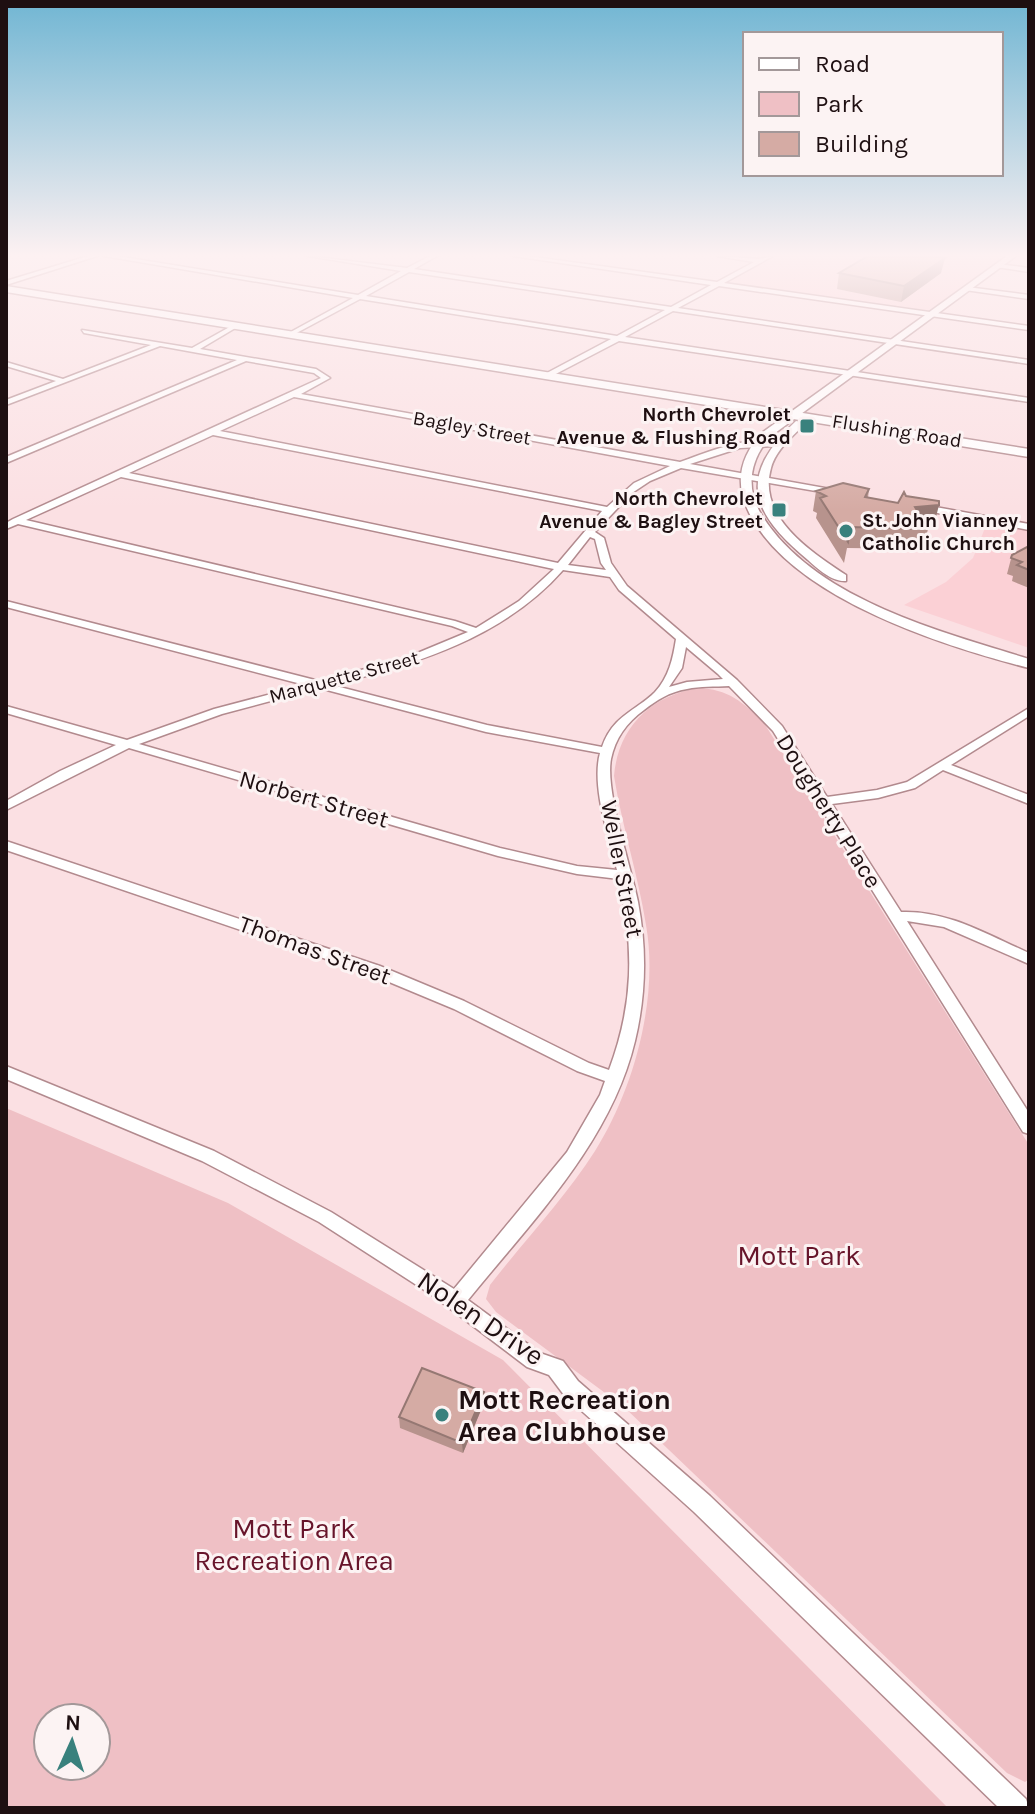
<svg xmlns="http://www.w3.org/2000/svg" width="1035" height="1814" font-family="Karla,sans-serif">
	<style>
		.built { fill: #fbd0d5 }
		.green { fill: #efc0c5; fill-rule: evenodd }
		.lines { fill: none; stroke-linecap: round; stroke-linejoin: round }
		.minor-casing { stroke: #b28a8e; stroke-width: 3 }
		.tertiary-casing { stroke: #b28a8e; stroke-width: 3 }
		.secondary-casing { stroke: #b28a8e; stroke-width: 3 }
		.minor { fill: #fff; fill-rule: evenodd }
		.tertiary { fill: #fff; fill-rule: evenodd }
		.secondary { fill: #fff; fill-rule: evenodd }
		.wall { fill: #b7938d }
		.shaded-wall { fill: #957873 }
		.building { fill: #d5aba4; stroke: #957873; stroke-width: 2 }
		.poi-dot { fill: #39817d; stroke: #fcf3f3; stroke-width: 3 }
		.labels { text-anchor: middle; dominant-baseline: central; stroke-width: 6; stroke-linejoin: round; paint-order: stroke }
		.far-poi-label { font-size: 20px; font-weight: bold; fill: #1e0f11; stroke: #fcf3f3; text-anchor: end }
		.far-street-label { font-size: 20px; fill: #1e0f11; stroke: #fcf3f3 }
		.street-label { font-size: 24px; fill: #1e0f11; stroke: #fcf3f3 }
		.near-park-label { font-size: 28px; fill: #67142a; stroke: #fcf3f3 }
		.near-street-label { font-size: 28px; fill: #1e0f11; stroke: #fcf3f3 }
		.near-poi-label { font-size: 28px; font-weight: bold; fill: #1e0f11; stroke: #fcf3f3; text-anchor: start }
	</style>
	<rect width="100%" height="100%" fill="#fbe0e3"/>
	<g class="built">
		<path d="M774 256H1007L928 311 725 283Z"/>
		<path d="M976 520 1029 530V648L904 605 946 582 973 558 985 528 975 525Z"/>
	</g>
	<g class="green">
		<path d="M698 688C728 689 743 702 764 723L1029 1145V1779L1025 1782 1007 1773 624 1407 496 1312 486 1299 490 1285C524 1241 565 1198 595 1151 634 1089 659 998 646 925 638 875 622 826 614 776 618 728 650 696 698 688Z"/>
		<path d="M6 1108 228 1203 503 1360 948 1808H6ZM48 1718H96V1766H48Z"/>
	</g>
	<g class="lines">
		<defs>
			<g id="minor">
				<path d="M88 256H97L6 285V281Z"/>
				<path d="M104 256H117L358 295 401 271 308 256 407 268 430 256H437L414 269 671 307 711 285 513 256H527L717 282 754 262 717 256 759 259 773 256 724 283 1029 326V330L719 286 678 308 1029 360V364L673 311 625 337 1029 398V402L619 341 548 378 544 376 545 374 611 339 360 299 289 337 287 334 353 298ZM409 272 665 310 617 336 366 296Z"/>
				<path d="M998 264 1029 268V272L996 267Z"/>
				<path d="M967 287 1029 295V299L965 290Z"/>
				<path d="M235 324 237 327 200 349 316 369 330 378 301 394 680 462C711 451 744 436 778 442V446H775L740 448 690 464 836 490 839 491V495L681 468 650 481 632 493 595 532 604 538 611 563 627 586 737 680 782 726 827 797 877 790 907 782 1029 708V716L951 765 1029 795V804L943 770 915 788 878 798 832 804 901 912C947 910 988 935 1029 953V964L944 927 907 921 1029 1113V1134L1023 1132 773 731 729 686C715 687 700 686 687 689 669 692 657 700 644 710 627 722 615 739 611 759 605 792 631 866 638 902 647 949 646 995 635 1041 611 1142 532 1221 468 1300L540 1353 563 1361 578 1381 710 1496 1026 1799 1029 1808H999L694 1512 564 1395 549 1375 527 1367 432 1295 319 1222 202 1161 6 1079V1066L214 1151 331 1212 454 1289 567 1152 600 1095 605 1081 577 1071 454 1009 370 974 6 850V841L380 966 464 1001 589 1063 609 1070C634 1003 634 948 619 879L577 874 498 856 129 748 6 810V801L60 771 116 745 6 713V706L127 740 214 709 305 685 6 607V601L319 681 403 659 468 632 452 626 18 524 6 529V523L13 519 321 378 314 373 246 361 6 463V457L237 360 160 346 6 405V400L56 381 6 366V362L63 379 151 345 84 333 82 330 192 348ZM294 397 670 466 634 483 607 507 220 431ZM213 435 602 511 558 563 129 473ZM121 477 549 568 554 569 519 601 476 628 455 621 26 520ZM590 537 595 539 601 563 606 570 568 565ZM563 570 610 577 619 590 676 639C673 658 669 677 655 692 636 711 613 715 602 747L487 725 332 685C417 664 504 637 563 570ZM686 647 718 674 723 679 687 682 669 687 682 668ZM319 688 486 732 600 753C591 786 609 837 617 870L577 866 500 848 139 744 222 714Z"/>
				<path d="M919 504 1029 524V530L916 509V505Z"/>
			</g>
			<g id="tertiary">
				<path d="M1007 256H1016L771 436C750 459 745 487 761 514 813 599 939 631 1029 659V668C943 646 800 600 753 520 734 488 737 459 763 432Z"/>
				<path d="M796 421 805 423C793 437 776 449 771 468 757 517 811 552 846 575V581C832 582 818 569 808 560 749 511 738 476 796 421Z"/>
			</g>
			<path id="secondary" d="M6 286 1029 449V457L6 292Z"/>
		</defs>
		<use href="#minor" class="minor-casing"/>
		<use href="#tertiary" class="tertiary-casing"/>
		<use href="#secondary" class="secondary-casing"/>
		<use href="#minor" class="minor"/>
		<use href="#tertiary" class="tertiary"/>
		<use href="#secondary" class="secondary"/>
	</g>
	<g class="wall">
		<path d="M839 273H941L901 302 837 289Z"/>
		<path d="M869 489 868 498 934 525 927 526 928 529 923 549 847 548 844 563 816 518 817 513 813 511 816 491Z"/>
		<path d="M1029 546V588L1012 581 1013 576 1007 574 1012 555Z"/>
		<path d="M484 1392V1403L463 1453 400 1428 399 1417Z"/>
	</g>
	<g class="shaded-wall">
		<path d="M945 258 941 273 901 302 904 286Z"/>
		<path d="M939 505 934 525 911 528 915 507Z"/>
		<path d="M484 1392V1403L463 1453 462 1443Z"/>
	</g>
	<g class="building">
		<path d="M868 256H933L945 258 904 286 839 273Z"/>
		<path d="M843 483 869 489 865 497 898 503 904 492 906 496 939 501V505L915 507 928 529 850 527 848 542 820 498 826 496 816 491Z"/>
		<path d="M1029 546V570L1017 565 1022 562 1011 558 1012 555Z"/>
		<path d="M422 1368 484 1392 462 1443 399 1417Z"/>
	</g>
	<linearGradient id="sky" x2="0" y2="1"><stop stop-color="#71b6d3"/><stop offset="0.5" stop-color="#fdf1f2"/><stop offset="1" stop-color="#fdf1f2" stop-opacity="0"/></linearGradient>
	<rect width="1035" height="510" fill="url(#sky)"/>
	<g class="poi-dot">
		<rect x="799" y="418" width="16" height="16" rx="4"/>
		<rect x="771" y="502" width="16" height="16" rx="4"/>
		<circle cx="846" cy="531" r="8"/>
		<circle cx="442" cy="1415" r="8"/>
	</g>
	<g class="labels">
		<g class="far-poi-label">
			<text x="791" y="414">North Chevrolet<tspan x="791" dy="23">Avenue &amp; Flushing Road</tspan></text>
			<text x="763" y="498">North Chevrolet<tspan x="763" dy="23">Avenue &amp; Bagley Street</tspan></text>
			<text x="862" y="520" text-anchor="start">St. John Vianney<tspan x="862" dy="23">Catholic Church</tspan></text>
		</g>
		<g class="far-street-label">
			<text transform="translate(472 428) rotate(10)">Bagley Street</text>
			<text transform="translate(897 431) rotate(9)">Flushing Road</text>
			<text transform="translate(344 677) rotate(-15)">Marquette Street</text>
		</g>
		<g class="street-label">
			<text transform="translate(314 799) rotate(16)">Norbert Street</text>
			<text transform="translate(829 811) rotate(58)">Dougherty Place</text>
			<text transform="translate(622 869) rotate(79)">Weller Street</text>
			<text transform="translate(315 950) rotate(20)">Thomas Street</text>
		</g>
		<g class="near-park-label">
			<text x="799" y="1255">Mott Park</text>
			<text x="294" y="1528">Mott Park<tspan x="294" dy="32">Recreation Area</tspan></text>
		</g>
		<g class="near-street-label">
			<text transform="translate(481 1318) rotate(34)">Nolen Drive</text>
		</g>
		<g class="near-poi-label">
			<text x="458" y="1399">Mott Recreation<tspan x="458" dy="32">Area Clubhouse</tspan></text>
		</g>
	</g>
	<rect width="1035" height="1814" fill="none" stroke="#1e0f11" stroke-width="16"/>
	<rect x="743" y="32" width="260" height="144" fill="#fcf3f3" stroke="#a39899" stroke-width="2"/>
	<rect x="759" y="58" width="40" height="12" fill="#ffffff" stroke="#a39899" stroke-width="2"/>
	<text x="815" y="72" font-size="24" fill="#1e0f11">Road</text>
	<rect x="759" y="92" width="40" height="24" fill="#efc0c5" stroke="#a39899" stroke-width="2"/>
	<text x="815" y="112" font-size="24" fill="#1e0f11">Park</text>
	<rect x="759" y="132" width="40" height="24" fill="#d5aba4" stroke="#a39899" stroke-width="2"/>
	<text x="815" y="152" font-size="24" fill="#1e0f11">Building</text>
	<g transform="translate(72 1742) rotate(3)"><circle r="38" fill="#fcf3f3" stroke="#a39899" stroke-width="2"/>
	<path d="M0-6L14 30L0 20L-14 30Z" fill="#39817d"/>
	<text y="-12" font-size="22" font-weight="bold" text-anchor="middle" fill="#1e0f11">N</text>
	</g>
</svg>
